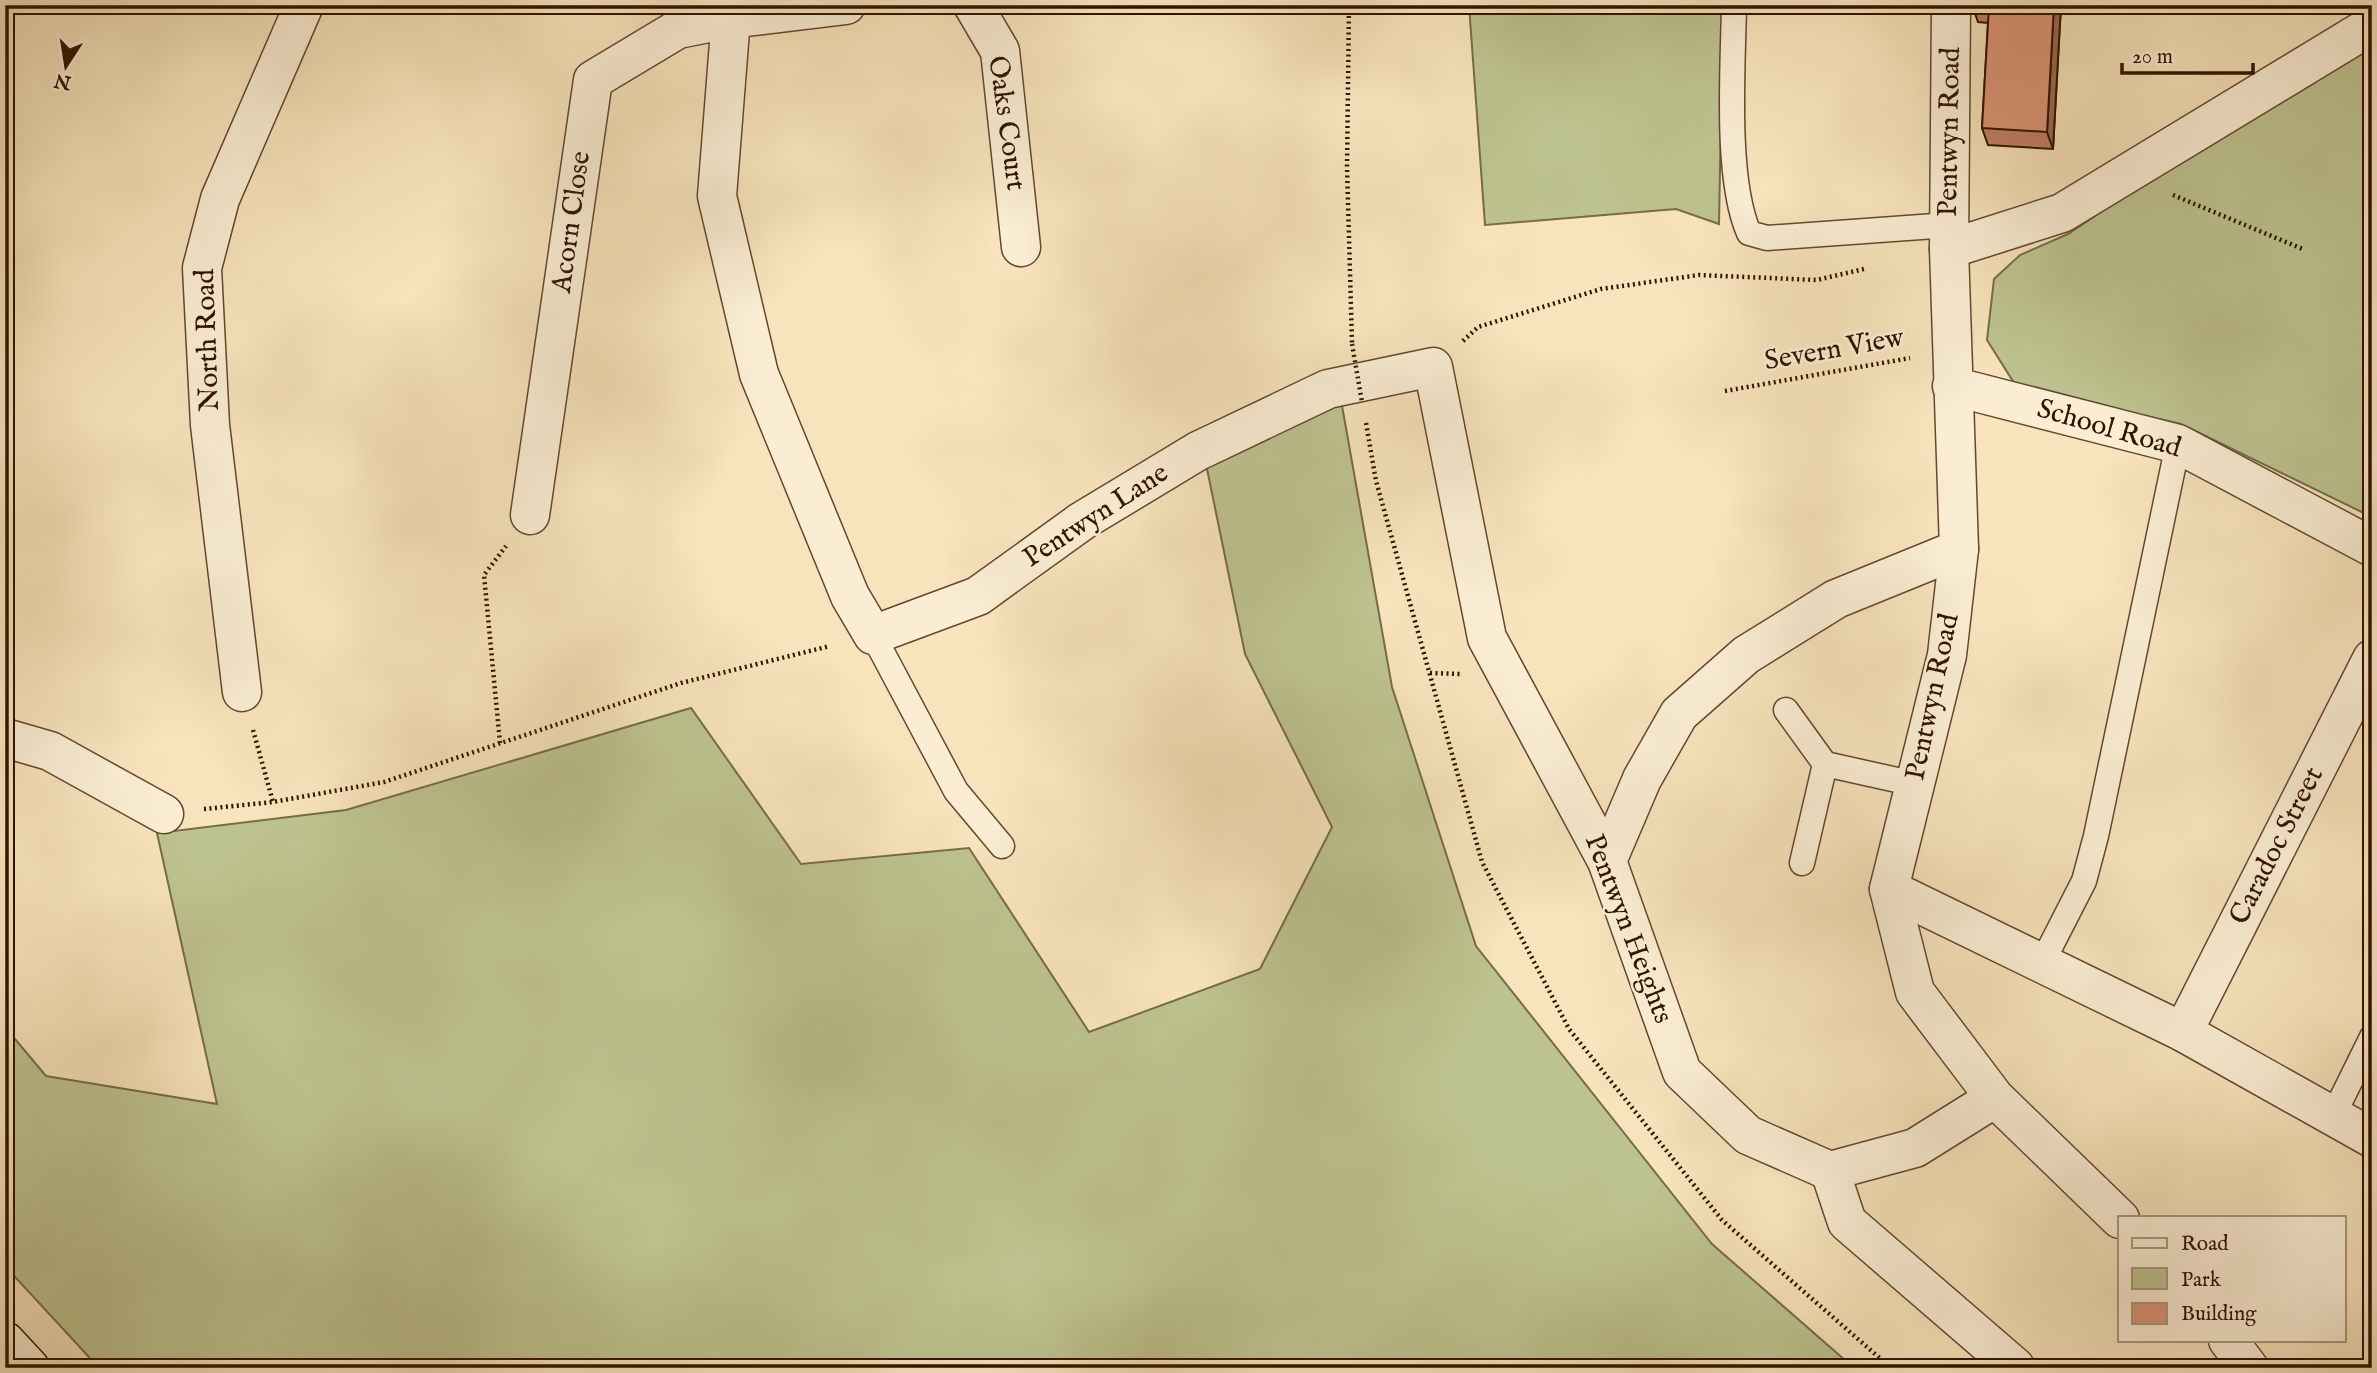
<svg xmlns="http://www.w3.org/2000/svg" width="2377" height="1373" font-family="'IM FELL English',serif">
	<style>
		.green { fill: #bdc390; stroke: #786b49; stroke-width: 2 }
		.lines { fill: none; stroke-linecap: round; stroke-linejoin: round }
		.service-casing { stroke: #634730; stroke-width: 27 }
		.minor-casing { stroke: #634730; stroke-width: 41 }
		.secondary-casing { stroke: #321302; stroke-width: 41 }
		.path { stroke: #321302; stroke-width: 4.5; stroke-dasharray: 2 3.5; stroke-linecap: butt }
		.service { stroke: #faedd3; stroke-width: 24 }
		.minor { stroke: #faedd3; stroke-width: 38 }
		.secondary { stroke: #faedd3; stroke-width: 38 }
		.path-bridge { stroke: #321302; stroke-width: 4.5; stroke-dasharray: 2 3.5; stroke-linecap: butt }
		.wall { fill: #bd8066; stroke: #321302; stroke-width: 2 }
		.shaded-wall { fill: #9a6853; stroke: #321302; stroke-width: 2 }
		.building { fill: #dc9577; stroke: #321302; stroke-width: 2 }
		.labels { text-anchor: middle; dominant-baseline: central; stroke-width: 5; stroke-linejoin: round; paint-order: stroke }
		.street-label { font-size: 28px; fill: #321302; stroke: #faedd3 }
	</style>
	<rect width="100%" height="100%" fill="#f7e3bc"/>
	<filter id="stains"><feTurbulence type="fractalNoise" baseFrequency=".00286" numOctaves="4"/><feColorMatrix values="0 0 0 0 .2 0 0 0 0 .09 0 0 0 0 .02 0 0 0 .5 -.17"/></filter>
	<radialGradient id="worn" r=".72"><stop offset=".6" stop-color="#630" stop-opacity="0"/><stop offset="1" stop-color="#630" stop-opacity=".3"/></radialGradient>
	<g class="green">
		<path d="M1469 5H1723L1719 224 1676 209 1485 225Z"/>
		<path d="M2372 29V517L2181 424 2016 386 1987 340 1994 279 2020 255 2068 234Z"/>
		<path d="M1341 400 1392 687 1476 946 1712 1244 1854 1368H99L5 1266V1027L46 1076 217 1104 157 833 346 810 691 708 801 864 969 848 1089 1032 1260 969 1332 827 1245 654 1206 464Z"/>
	</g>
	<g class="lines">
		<defs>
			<g id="service">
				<path d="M1734 5C1733 67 1725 179 1749 233L1767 238 1949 225"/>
				<path d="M873 635 956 791 1002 846"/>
				<path d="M1786 710 1825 764 1802 863"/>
				<path d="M1825 764 1915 784"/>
				<path d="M2042 963 2084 881 2096 836 2178 444"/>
				<path d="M2333 1116 2372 1037"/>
			</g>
			<g id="minor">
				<path d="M732 5 717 196 759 374 850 596 873 635 978 596 1082 521 1198 451 1328 389 1433 367 1487 638 1607 861 1682 1072 1748 1135 1830 1171 1915 1148 1995 1098"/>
				<path d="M973 5 1000 51 1021 247"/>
				<path d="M1951 5 1949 249 1959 549 1947 655 1889 889 1915 992 1995 1098 2120 1219"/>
				<path d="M1949 249 2062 213 2372 25"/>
				<path d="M1952 386 2178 444 2372 547"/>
				<path d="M530 515 593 80 678 29 729 19 846 5"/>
				<path d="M242 692 210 425 202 268 220 199 304 5"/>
				<path d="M5 738 50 751 164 814"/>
				<path d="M1607 861 1642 779 1679 714 1746 655 1836 599 1959 549"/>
				<path d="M1889 889 2183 1032 2372 1138"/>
				<path d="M2183 1032 2372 659"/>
				<path d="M1830 1171 1847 1222 2015 1367"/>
				<path d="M2228 1340 2249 1368"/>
			</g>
			<path id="secondary" d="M5 1341 30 1368"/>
		</defs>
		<use href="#service" class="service-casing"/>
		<use href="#minor" class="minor-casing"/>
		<use href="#secondary" class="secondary-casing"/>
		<g class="path">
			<path d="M1349 5 1347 167 1352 343"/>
			<path d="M2173 195 2305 250"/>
			<path d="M1463 341 1478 327 1601 289 1699 275 1817 280 1864 269"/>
			<path d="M1725 391 1910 358"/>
			<path d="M1366 423 1376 481 1482 862 1569 1029 1722 1220 1891 1368"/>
			<path d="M1430 673 1460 674"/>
			<path d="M253 730 273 802"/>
			<path d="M500 743 484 575 506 546"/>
			<path d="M204 809 273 802 384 782 681 683 830 646"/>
		</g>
		<use href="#service" class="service"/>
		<use href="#minor" class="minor"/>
		<use href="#secondary" class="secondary"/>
		<path class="path-bridge" d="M1352 344 1362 402"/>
	</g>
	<path class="wall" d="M1972 5H2061L2053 149 1988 145 1982 128 1988 23 1978 22Z"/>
	<path class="shaded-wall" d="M2054 5H2061L2053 149 2047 132Z"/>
	<path class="building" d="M1974 5H2054L2047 132 1982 128 1989 6Z"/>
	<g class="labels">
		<g class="street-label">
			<text transform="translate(1006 123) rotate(82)">Oaks Court</text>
			<text transform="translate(1950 132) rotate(-89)">Pentwyn Road</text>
			<text transform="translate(572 222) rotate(-82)">Acorn Close</text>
			<text transform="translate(208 340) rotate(-92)">North Road</text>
			<text transform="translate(1834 350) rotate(-10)">Severn View</text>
			<text transform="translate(2109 429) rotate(16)">School Road</text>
			<text transform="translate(1096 516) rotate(-33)">Pentwyn Lane</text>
			<text transform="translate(1933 697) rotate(-78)">Pentwyn Road</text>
			<text transform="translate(2277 846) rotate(-63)">Caradoc Street</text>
			<text transform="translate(1628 929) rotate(69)">Pentwyn Heights</text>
		</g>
	</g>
	<rect width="2377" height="1373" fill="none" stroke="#f7e3bc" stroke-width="28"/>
	<rect x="7" y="7" width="2363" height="1359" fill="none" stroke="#321302" stroke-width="3.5"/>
	<rect x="14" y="14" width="2349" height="1345" fill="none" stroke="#321302" stroke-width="2"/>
	<rect x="2118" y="1216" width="228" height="126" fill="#faedd3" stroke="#aa967f" stroke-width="2"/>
	<rect x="2132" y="1238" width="35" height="10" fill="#faedd3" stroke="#aa967f" stroke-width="2"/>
	<text x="2181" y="1250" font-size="21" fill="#321302">Road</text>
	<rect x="2132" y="1268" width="35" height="21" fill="#bdc390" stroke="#aa967f" stroke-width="2"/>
	<text x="2181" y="1286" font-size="21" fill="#321302">Park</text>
	<rect x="2132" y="1303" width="35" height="21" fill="#dc9577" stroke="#aa967f" stroke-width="2"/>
	<text x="2181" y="1320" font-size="21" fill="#321302">Building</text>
	<g transform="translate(66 66) rotate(192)" stroke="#faedd3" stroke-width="5" paint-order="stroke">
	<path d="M0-5L12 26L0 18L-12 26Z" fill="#321302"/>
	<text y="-10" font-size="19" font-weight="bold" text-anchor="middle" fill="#321302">N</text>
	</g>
	<path d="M2122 63v10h131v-10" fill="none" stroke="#321302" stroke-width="3.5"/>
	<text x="2132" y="63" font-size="21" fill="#321302" stroke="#faedd3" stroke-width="5" paint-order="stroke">20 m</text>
	<rect width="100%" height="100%" filter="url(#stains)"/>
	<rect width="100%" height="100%" fill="url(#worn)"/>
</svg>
